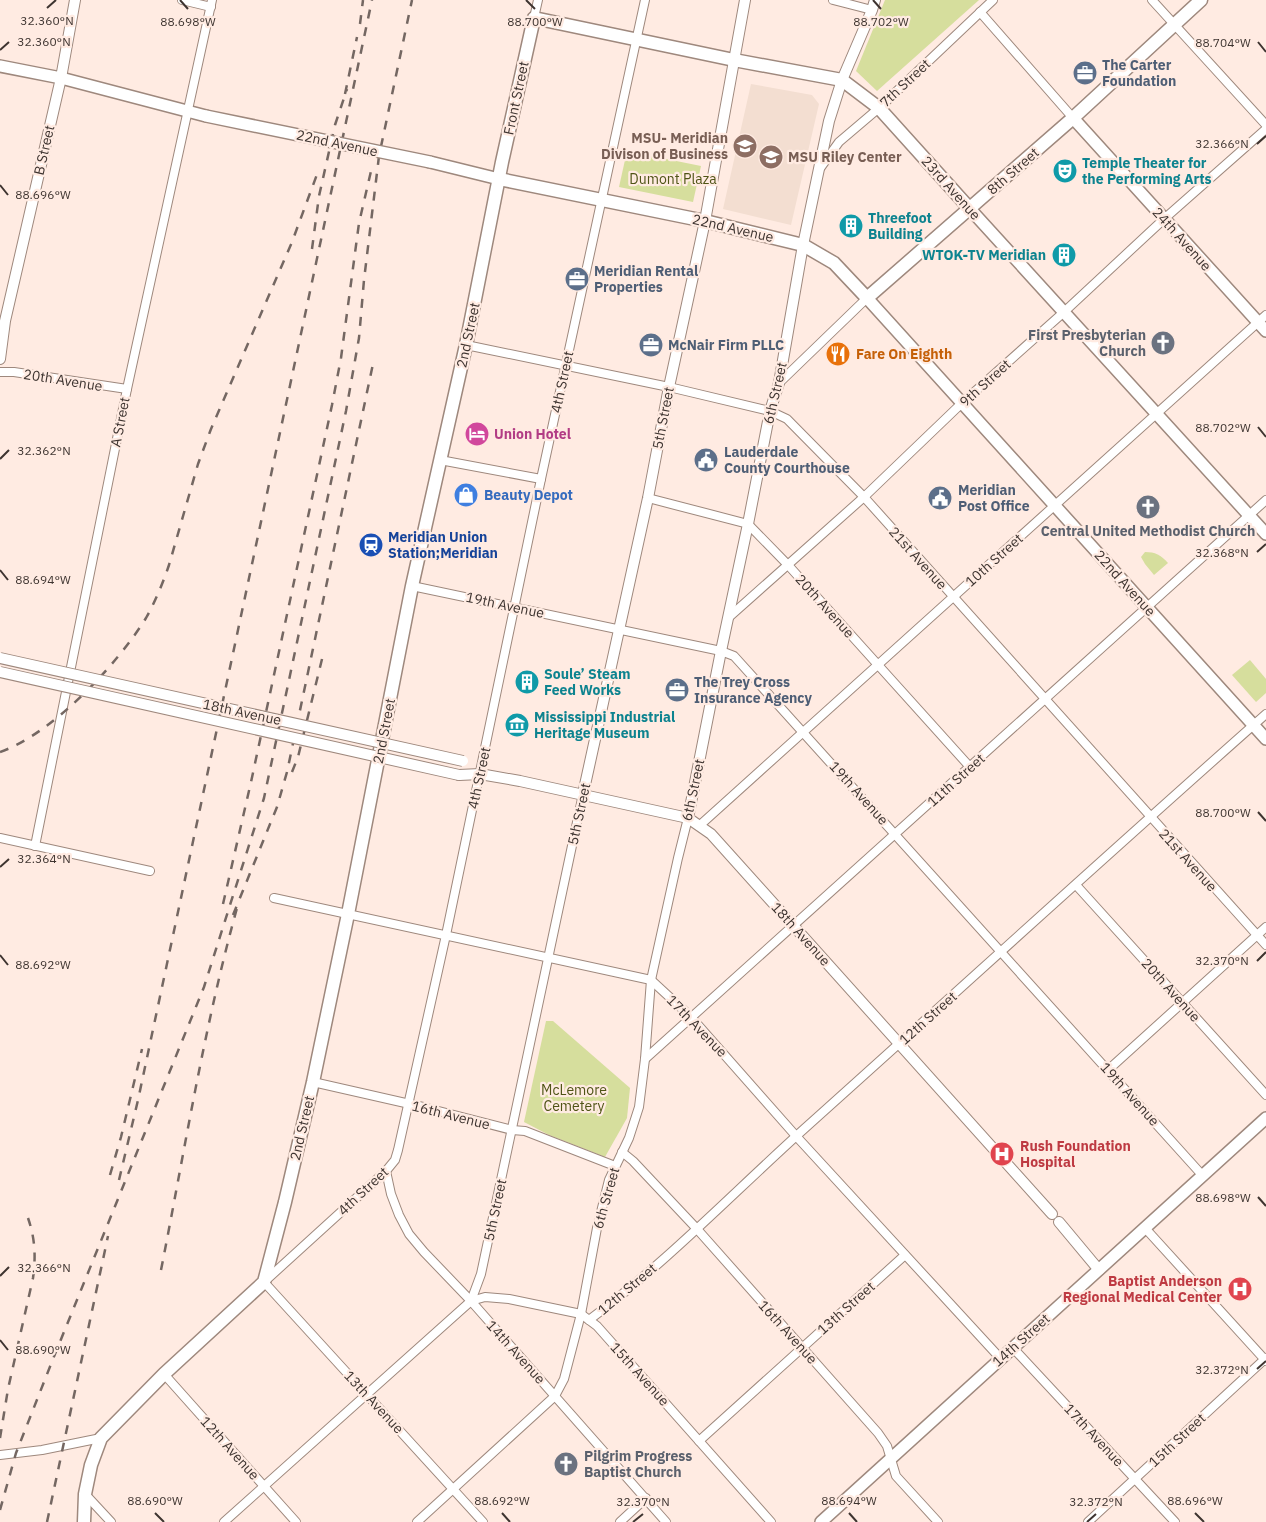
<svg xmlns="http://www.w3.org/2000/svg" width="1266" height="1522" font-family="'IBM Plex Sans',sans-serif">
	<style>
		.education { fill: #f3ded1 }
		.green { fill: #d6de9d }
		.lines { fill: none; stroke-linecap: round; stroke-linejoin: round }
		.minor-casing { stroke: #9e887d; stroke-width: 10 }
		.tertiary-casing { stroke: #9e887d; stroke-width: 12 }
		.secondary-casing { stroke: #9e887d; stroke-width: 14 }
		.primary-casing { stroke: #9e887d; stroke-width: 15 }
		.minor { stroke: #fff; stroke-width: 8 }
		.tertiary { stroke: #fff; stroke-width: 10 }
		.secondary { stroke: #fff; stroke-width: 11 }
		.primary { stroke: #fff; stroke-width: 12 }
		.rail { stroke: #746762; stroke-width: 2.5; stroke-dasharray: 9 9; stroke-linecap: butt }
		.tertiary-bridge-casing { stroke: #9e887d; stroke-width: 12; stroke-linecap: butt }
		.secondary-bridge-casing { stroke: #9e887d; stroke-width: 14; stroke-linecap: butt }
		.tertiary-bridge { stroke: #fff; stroke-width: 10 }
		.secondary-bridge { stroke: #fff; stroke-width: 11 }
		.ticks { fill: none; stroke: #3e3430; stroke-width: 2 }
		.labels { text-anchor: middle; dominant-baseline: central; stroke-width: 4.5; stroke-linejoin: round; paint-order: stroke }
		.service-label { font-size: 14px; font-weight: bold; fill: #4e5e75; stroke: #ffebe2; text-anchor: start }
		.street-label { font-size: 14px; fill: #3e3430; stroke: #ffebe2 }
		.education-label { font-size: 14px; font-weight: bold; fill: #785e54; stroke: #ffebe2; text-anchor: end }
		.culture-label { font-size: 14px; font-weight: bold; fill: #0d838f; stroke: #ffebe2; text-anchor: start }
		.park-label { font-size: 14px; fill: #4f5416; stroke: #ffebe2 }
		.worship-label { font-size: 14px; font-weight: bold; fill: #5b616d; stroke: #ffebe2; text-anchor: end }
		.food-label { font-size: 14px; font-weight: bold; fill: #c56008; stroke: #ffebe2; text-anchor: start }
		.hotel-label { font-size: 14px; font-weight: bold; fill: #b23c85; stroke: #ffebe2; text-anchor: start }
		.shop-label { font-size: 14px; font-weight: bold; fill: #366cbe; stroke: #ffebe2; text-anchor: start }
		.transit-label { font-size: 14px; font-weight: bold; fill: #164399; stroke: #ffebe2; text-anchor: start }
		.health-label { font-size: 14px; font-weight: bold; fill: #be3a42; stroke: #ffebe2; text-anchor: start }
		.ticks-label { font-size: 12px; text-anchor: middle; fill: #3e3430; stroke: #ffebe2; stroke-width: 4.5; stroke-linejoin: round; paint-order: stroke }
	</style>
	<rect width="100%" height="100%" fill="#ffebe2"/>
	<path class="education" d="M751 84 812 95 819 104 791 225 723 209Z"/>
	<g class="green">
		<path d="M885 0H979L877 91 856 71Z"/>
		<path d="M627 151 701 166 693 202 619 187Z"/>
		<path d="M1145 552C1155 552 1161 555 1168 563L1154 575 1145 564 1141 557Z"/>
		<path d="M1250 660 1266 679V693L1256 702 1232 675Z"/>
		<path d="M546 1021H553L630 1088 627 1118 605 1157 549 1135 524 1122Z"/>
	</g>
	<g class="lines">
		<defs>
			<g id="minor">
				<path d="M182 0 211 7"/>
				<path d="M833 0 872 10"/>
				<path d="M1152 0 1266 125"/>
				<path d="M980 12 1073 118"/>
				<path d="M534 18 538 0"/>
				<path d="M821 167 839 142 879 108 993 0"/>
				<path d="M466 345 669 387 770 411 787 419 864 497 1266 945"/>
				<path d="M0 372H14L127 389"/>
				<path d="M779 383 867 298"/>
				<path d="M440 460 541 479"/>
				<path d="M648 498 748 524 788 565 970 767"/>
				<path d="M412 586 721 651 734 656 1203 1176"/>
				<path d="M728 618 864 497 962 403 1064 312 1164 219 1266 129"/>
				<path d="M699 826 1266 315"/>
				<path d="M0 838 150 871"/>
				<path d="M35 846 127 389 212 0"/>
				<path d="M1076 885 1266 1095"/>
				<path d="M274 898 651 980 691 1017 796 1136 1001 1359"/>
				<path d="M645 1059 1266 500"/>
				<path d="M1108 1070 1266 927"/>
				<path d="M313 1082 423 1107 512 1130 525 1131 615 1166"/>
				<path d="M622 1152 633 1161 697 1229 878 1433 887 1446 896 1476 938 1522"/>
				<path d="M386 1171 391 1194 399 1215 409 1234 424 1252 471 1301 666 1522"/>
				<path d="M1145 1228 1266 1361"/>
				<path d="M471 1301 485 1297 509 1299 581 1314 597 1326 771 1522"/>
				<path d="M589 1320C666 1263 733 1193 804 1129 958 991 1111 851 1266 714"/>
				<path d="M1013 1348 1175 1522"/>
				<path d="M164 1374 296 1522"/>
				<path d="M699 1441 905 1255"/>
				<path d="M0 1455 42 1450 101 1438"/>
				<path d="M85 1494 111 1522"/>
				<path d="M224 1522 471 1301 481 1274 583 794"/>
				<path d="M417 1522 555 1396 564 1379 581 1314 597 1228 609 1180 629 1138 639 1107 645 1059 651 980 678 858 688 818"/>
				<path d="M483 1522 264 1282 386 1171 395 1160 398 1150 446 935 541 479 645 0"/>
				<path d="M620 1522 646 1498"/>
				<path d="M1088 1522 1266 1358"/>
			</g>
			<g id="tertiary">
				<path d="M0 359 5 321 61 78 75 0"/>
				<path d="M459 775 480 774 520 781 688 818 711 834 1052 1214"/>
				<path d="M583 794 648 498 669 387 705 221 745 0"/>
				<path d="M688 818 721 651 748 524 770 411 779 383 803 245 829 121 842 80 872 10 875 0"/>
				<path d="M1059 1222 1099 1270"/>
			</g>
			<g id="secondary">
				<path d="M0 66 61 78 206 116"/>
				<path d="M1073 118 1266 331"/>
				<path d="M430 162 499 179"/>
				<path d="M970 209 1266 534"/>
				<path d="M867 298 1266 739"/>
				<path d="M821 1522 1266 1118"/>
			</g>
			<g id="primary">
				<path d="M499 179 705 221 803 245 834 263 867 298 1073 118 1201 0"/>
				<path d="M84 1522 85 1494 91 1465 101 1438 164 1374 264 1282 285 1202 313 1082 348 914 412 586 466 345 502 162 534 18 734 60 842 80 879 108 970 209"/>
			</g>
		</defs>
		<use href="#minor" class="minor-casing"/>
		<use href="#tertiary" class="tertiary-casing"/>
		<use href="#secondary" class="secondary-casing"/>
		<use href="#primary" class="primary-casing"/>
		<use href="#minor" class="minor"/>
		<use href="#tertiary" class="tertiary"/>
		<use href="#secondary" class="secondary"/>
		<use href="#primary" class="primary"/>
		<g class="rail">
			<path d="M360 24 363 0"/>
			<path d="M345 94 357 37"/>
			<path d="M312 249 319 196 335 125 347 89"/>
			<path d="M0 752C52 734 117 665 146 618 155 602 163 583 169 565L198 464 211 429 292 242 319 169"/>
			<path d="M292 772 298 757 324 651"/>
			<path d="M223 904 251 782 332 405 341 358 359 223 371 171"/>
			<path d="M233 915 277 807 287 772 374 359"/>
			<path d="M110 1175 121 1137 142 1049"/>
			<path d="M119 1180 138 1100 372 0"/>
			<path d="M161 1270C185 1149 204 1027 237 908"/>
			<path d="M0 1438 8 1389 33 1278C36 1256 35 1238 28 1218"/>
			<path d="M0 1510 16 1453 53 1359 204 987 264 798 346 411 359 338 364 280 379 156 412 0"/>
			<path d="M47 1522 108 1236"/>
		</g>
		<defs>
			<g id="tertiary-bridge">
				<path d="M0 658 463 761"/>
				<path d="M0 672 459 775"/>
			</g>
			<path id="secondary-bridge" d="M206 116 430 162"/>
		</defs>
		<use href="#tertiary-bridge" class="tertiary-bridge-casing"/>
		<use href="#secondary-bridge" class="secondary-bridge-casing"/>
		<use href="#tertiary-bridge" class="tertiary-bridge"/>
		<use href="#secondary-bridge" class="secondary-bridge"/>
	</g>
	<path class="ticks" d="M180 0 188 9M526 0 535 9M873 0 881 9M47 8 56 0M1258 42 1266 52M0 50 9 42M1257 144 1266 136M0 185 8 195M1258 427 1266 437M0 459 9 450M1257 552 1266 544M0 570 8 580M1258 812 1266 821M0 867 9 859M0 955 8 965M1257 961 1266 952M1258 1197 1266 1206M0 1276 9 1267M0 1340 8 1350M1257 1369 1266 1361M155 1513 164 1522M502 1513 510 1522M849 1513 857 1522M1195 1513 1204 1522M633 1522 643 1514M1087 1522 1096 1514"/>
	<defs>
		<symbol id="office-disc" viewBox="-11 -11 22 22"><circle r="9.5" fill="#5c6f8a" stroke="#ffebe2"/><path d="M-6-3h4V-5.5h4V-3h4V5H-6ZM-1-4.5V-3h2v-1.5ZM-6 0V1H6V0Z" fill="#fff"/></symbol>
		<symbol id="university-disc" viewBox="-11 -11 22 22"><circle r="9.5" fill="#8d6e63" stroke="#ffebe2"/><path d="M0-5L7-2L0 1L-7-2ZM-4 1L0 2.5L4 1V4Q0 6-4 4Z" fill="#fff"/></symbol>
		<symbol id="theatre-disc" viewBox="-11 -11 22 22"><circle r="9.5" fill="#0f9aa8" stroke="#ffebe2"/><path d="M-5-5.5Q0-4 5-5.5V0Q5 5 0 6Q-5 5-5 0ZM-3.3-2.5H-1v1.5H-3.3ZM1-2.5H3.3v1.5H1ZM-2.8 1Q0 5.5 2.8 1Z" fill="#fff"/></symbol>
		<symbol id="building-disc" viewBox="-11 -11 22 22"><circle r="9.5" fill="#0f9aa8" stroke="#ffebe2"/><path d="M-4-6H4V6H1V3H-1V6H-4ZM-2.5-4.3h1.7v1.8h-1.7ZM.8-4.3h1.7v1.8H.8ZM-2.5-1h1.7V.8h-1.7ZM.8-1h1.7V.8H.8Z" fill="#fff"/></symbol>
		<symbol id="church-disc" viewBox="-11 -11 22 22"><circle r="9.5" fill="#6b7280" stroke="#ffebe2"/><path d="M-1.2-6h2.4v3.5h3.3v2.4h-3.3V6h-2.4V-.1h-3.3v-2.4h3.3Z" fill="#fff"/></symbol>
		<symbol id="restaurant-disc" viewBox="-11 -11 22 22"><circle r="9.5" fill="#e8710a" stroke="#ffebe2"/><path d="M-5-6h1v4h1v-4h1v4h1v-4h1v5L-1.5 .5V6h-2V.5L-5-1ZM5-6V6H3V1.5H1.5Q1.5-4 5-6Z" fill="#fff"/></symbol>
		<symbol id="hotel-disc" viewBox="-11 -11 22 22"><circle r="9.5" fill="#d1479c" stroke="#ffebe2"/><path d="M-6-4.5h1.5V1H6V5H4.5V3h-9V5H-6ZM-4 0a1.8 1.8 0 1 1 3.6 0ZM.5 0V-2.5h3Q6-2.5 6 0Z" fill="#fff"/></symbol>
		<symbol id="civic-disc" viewBox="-11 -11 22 22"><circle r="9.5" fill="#5c6f8a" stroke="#ffebe2"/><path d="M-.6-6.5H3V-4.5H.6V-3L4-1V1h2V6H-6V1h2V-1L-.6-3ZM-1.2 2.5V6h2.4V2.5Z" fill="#fff"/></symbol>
		<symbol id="shop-disc" viewBox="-11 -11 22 22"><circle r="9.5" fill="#3f7fe0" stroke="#ffebe2"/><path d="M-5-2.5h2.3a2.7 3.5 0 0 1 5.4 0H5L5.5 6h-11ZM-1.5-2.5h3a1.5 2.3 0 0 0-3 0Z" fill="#fff"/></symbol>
		<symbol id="station-disc" viewBox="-11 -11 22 22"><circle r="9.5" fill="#1a4fb4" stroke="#ffebe2"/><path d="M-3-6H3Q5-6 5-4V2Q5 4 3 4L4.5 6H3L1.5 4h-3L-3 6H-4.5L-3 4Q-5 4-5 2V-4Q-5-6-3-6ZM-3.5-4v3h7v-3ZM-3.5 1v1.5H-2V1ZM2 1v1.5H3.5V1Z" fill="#fff"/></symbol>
		<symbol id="museum-disc" viewBox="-11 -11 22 22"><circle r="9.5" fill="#0f9aa8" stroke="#ffebe2"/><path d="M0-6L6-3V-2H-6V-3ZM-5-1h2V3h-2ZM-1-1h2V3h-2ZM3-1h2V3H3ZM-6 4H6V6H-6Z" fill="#fff"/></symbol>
		<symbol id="hospital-disc" viewBox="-11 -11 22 22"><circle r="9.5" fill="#e0444e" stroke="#ffebe2"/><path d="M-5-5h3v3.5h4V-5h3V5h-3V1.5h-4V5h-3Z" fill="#fff"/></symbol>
	</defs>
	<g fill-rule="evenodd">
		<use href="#office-disc" x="1071" y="59" width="28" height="28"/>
		<use href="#university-disc" x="731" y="132" width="28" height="28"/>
		<use href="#university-disc" x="757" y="143" width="28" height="28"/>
		<use href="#theatre-disc" x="1051" y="157" width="28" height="28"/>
		<use href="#building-disc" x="837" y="212" width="28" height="28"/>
		<use href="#building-disc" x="1050" y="241" width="28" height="28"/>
		<use href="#office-disc" x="563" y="265" width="28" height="28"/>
		<use href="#church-disc" x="1149" y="329" width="28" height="28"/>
		<use href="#office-disc" x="637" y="331" width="28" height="28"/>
		<use href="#restaurant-disc" x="824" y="340" width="28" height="28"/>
		<use href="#hotel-disc" x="463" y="420" width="28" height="28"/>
		<use href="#civic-disc" x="692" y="446" width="28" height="28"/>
		<use href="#shop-disc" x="452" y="481" width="28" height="28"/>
		<use href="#civic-disc" x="926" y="484" width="28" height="28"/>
		<use href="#church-disc" x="1134" y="493" width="28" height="28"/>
		<use href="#station-disc" x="357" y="531" width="28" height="28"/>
		<use href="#building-disc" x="513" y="668" width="28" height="28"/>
		<use href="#office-disc" x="663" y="676" width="28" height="28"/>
		<use href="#museum-disc" x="503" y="711" width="28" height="28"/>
		<use href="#hospital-disc" x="988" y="1140" width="28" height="28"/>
		<use href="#hospital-disc" x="1226" y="1275" width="28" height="28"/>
		<use href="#church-disc" x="552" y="1450" width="28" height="28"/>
	</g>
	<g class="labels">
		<g class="service-label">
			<text x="1102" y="65">The Carter<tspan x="1102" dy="16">Foundation</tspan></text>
			<text x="594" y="271">Meridian Rental<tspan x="594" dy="16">Properties</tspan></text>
			<text x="668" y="345">McNair Firm PLLC</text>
			<text x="724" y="452">Lauderdale<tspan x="724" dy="16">County Courthouse</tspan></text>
			<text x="958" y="490">Meridian<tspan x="958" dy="16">Post Office</tspan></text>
			<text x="694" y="682">The Trey Cross<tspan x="694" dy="16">Insurance Agency</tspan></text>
		</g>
		<g class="street-label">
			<text transform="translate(905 83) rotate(-43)">7th Street</text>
			<text transform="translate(516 98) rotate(-78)">Front Street</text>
			<text transform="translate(337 143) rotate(12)">22nd Avenue</text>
			<text transform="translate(44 150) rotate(-77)">B Street</text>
			<text transform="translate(1013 171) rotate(-41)">8th Street</text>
			<text transform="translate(951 188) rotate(48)">23rd Avenue</text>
			<text transform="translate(733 228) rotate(13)">22nd Avenue</text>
			<text transform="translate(1182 239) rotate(48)">24th Avenue</text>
			<text transform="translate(468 335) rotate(-78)">2nd Street</text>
			<text transform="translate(63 380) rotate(9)">20th Avenue</text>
			<text transform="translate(562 382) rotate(-78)">4th Street</text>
			<text transform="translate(985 383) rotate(-42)">9th Street</text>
			<text transform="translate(775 393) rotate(-77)">6th Street</text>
			<text transform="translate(663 418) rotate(-79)">5th Street</text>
			<text transform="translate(120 422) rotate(-79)">A Street</text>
			<text transform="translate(918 558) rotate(48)">21st Avenue</text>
			<text transform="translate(994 560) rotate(-42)">10th Street</text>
			<text transform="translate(1125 583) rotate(48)">22nd Avenue</text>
			<text transform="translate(505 605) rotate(12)">19th Avenue</text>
			<text transform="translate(825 606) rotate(48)">20th Avenue</text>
			<text transform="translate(242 712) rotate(12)">18th Avenue</text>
			<text transform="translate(384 731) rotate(-79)">2nd Street</text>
			<text transform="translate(479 778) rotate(-78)">4th Street</text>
			<text transform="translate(956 780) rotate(-42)">11th Street</text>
			<text transform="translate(693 790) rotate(-78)">6th Street</text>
			<text transform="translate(859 793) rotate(48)">19th Avenue</text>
			<text transform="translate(579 814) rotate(-78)">5th Street</text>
			<text transform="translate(1188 860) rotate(48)">21st Avenue</text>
			<text transform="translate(801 934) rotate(48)">18th Avenue</text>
			<text transform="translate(1171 990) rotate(48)">20th Avenue</text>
			<text transform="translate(928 1018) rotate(-42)">12th Street</text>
			<text transform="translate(697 1026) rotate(46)">17th Avenue</text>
			<text transform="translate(1130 1094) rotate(48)">19th Avenue</text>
			<text transform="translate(451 1115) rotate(14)">16th Avenue</text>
			<text transform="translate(302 1128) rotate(-77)">2nd Street</text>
			<text transform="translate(363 1191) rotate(-43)">4th Street</text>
			<text transform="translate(606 1198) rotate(-74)">6th Street</text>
			<text transform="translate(495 1210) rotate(-78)">5th Street</text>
			<text transform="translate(627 1289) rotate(-40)">12th Street</text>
			<text transform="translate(846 1308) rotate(-42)">13th Street</text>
			<text transform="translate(788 1332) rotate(48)">16th Avenue</text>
			<text transform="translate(1021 1340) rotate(-42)">14th Street</text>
			<text transform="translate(516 1352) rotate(48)">14th Avenue</text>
			<text transform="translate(640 1374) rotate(48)">15th Avenue</text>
			<text transform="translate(374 1402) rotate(47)">13th Avenue</text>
			<text transform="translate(1094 1435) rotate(47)">17th Avenue</text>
			<text transform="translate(1177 1440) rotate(-43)">15th Street</text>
			<text transform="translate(230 1448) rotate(48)">12th Avenue</text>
		</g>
		<g class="education-label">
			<text x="728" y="138">MSU- Meridian<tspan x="728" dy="16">Divison of Business</tspan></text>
			<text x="788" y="157" text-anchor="start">MSU Riley Center</text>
		</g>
		<g class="culture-label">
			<text x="1082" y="163">Temple Theater for<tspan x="1082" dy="16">the Performing Arts</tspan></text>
			<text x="868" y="218">Threefoot<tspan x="868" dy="16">Building</tspan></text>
			<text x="1046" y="255" text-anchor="end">WTOK-TV Meridian</text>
			<text x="544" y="674">Soule’ Steam<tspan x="544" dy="16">Feed Works</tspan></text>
			<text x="534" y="717">Mississippi Industrial<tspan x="534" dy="16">Heritage Museum</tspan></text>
		</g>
		<g class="park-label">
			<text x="673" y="179">Dumont Plaza</text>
			<text x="574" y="1090">McLemore<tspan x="574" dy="16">Cemetery</tspan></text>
		</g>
		<g class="worship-label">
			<text x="1146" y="335">First Presbyterian<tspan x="1146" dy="16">Church</tspan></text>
			<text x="1148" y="531" text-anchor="middle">Central United Methodist Church</text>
			<text x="584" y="1456" text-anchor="start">Pilgrim Progress<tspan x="584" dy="16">Baptist Church</tspan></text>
		</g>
		<g class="food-label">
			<text x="856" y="354">Fare On Eighth</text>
		</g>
		<g class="hotel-label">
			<text x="494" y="434">Union Hotel</text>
		</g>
		<g class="shop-label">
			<text x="484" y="495">Beauty Depot</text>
		</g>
		<g class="transit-label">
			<text x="388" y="537">Meridian Union<tspan x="388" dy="16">Station;Meridian</tspan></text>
		</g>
		<g class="health-label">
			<text x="1020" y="1146">Rush Foundation<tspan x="1020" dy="16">Hospital</tspan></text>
			<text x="1222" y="1281" text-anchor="end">Baptist Anderson<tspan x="1222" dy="16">Regional Medical Center</tspan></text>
		</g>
	</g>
	<g class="ticks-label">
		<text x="47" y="25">32.360°N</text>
		<text x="188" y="26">88.698°W</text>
		<text x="535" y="26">88.700°W</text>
		<text x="881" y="26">88.702°W</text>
		<text x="44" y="46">32.360°N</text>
		<text x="1223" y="47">88.704°W</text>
		<text x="1222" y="148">32.366°N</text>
		<text x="43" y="199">88.696°W</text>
		<text x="1223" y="432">88.702°W</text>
		<text x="44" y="455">32.362°N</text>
		<text x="1222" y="557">32.368°N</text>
		<text x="43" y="584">88.694°W</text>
		<text x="1223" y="817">88.700°W</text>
		<text x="44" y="863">32.364°N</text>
		<text x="1222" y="965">32.370°N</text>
		<text x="43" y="969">88.692°W</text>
		<text x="1223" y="1202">88.698°W</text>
		<text x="44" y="1272">32.366°N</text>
		<text x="43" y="1354">88.690°W</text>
		<text x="1222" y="1374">32.372°N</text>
		<text x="155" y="1505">88.690°W</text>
		<text x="502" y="1505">88.692°W</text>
		<text x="849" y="1505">88.694°W</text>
		<text x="1195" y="1505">88.696°W</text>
		<text x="643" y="1506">32.370°N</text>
		<text x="1096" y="1506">32.372°N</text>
	</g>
</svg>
